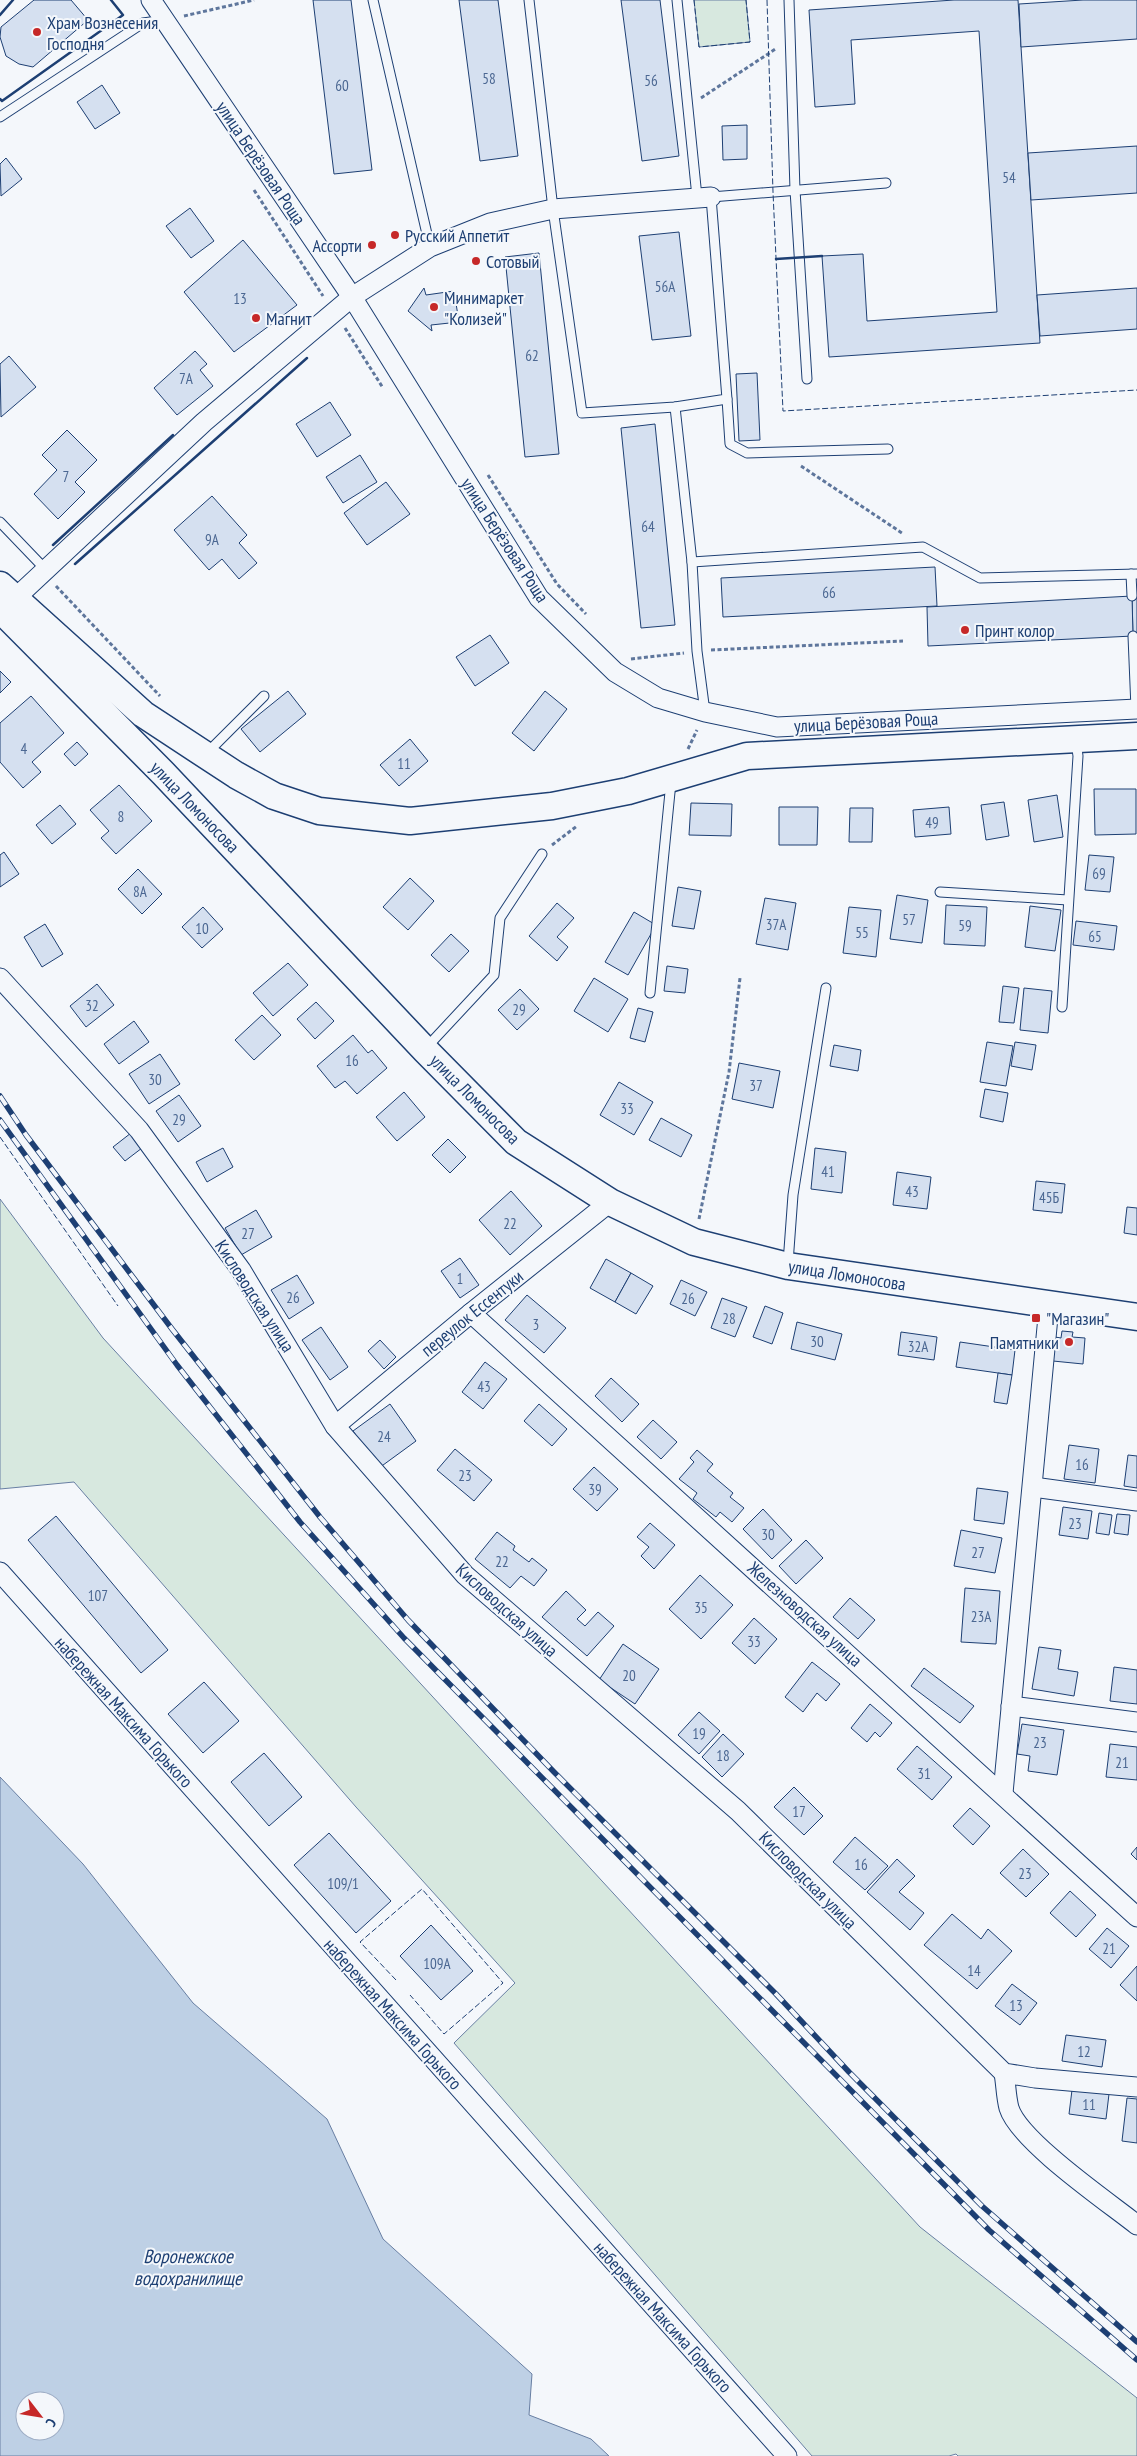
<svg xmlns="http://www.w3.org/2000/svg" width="1137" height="2456" font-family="'PT Sans Narrow',sans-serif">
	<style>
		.green { fill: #d7e8df; stroke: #687fa3 }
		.water { fill: #bed0e5; stroke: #687fa3; fill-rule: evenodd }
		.building { fill: #d5e0f0; stroke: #1d3f73 }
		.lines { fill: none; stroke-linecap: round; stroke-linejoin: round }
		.service-casing { stroke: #1d3f73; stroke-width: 11 }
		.minor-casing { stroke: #1d3f73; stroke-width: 21 }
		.secondary-casing { stroke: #1d3f73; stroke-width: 29 }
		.path { stroke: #5e769c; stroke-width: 3; stroke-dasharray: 4 2.5; stroke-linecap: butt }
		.service { stroke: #f4f7fb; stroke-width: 9 }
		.minor { stroke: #f4f7fb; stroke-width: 19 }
		.secondary { stroke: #f4f7fb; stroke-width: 26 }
		.rail-casing { stroke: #1d3f73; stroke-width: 5.5 }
		.rail { stroke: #f4f7fb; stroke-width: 4; stroke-dasharray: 11; stroke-linecap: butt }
		.fence { stroke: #1d3f73; stroke-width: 1; stroke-dasharray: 6 2.5; stroke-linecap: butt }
		.wall { stroke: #1d3f73; stroke-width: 2.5 }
		.poi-dot { fill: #c62828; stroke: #f4f7fb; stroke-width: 2 }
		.labels { text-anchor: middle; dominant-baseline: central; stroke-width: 4; stroke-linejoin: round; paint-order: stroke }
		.number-label { font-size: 15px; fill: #4b6792 }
		.poi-label { font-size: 18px; fill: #1d3f73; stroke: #f4f7fb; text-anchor: start }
		.street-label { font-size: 18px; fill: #1d3f73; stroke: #f4f7fb }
		.water-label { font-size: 19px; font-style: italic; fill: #1d3f73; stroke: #f4f7fb }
	</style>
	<rect width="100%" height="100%" fill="#f4f7fb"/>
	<g class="green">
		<path d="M694 0H746L750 42 699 47Z"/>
		<path d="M0 1199 103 1338 920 2227 1137 2398V2456H958L956 2454 949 2456H812L454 2043 515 1983 356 1807 74 1482 0 1489Z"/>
	</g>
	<path class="water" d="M0 1777 83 1864 193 2003 327 2119 383 2239 532 2374 529 2415 591 2439 609 2456H0ZM25 2401H55V2431H25Z"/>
	<g class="building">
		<path d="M34 0H71L88 20 33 67 19 64 6 56 0 37 1 27Z"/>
		<path d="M313 0H351L372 170 334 174Z"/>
		<path d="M459 0H498L518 156 480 161Z"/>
		<path d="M621 0H660L679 156 642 161Z"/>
		<path d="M954 0H1018L1040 343 829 357 822 256 863 254 867 321 997 312 979 31 851 40 855 104 815 107 809 10Z"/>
		<path d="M1083 0H1137V39L1021 47 1019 4Z"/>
		<path d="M102 85 120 113 95 129 77 102Z"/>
		<path d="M747 125V159L723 160 722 126Z"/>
		<path d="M1137 146V193L1031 200 1028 153Z"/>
		<path d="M6 158 22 179 1 196 0 164Z"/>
		<path d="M190 208 214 241 191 258 166 226Z"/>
		<path d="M679 232 691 336 652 340 639 236Z"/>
		<path d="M243 240 297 305 234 352 184 292Z"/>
		<path d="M539 253 559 454 525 457 505 257Z"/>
		<path d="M424 288 426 295 454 291 459 322 431 325 432 331 408 311Z"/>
		<path d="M1137 288V329L1040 336 1037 295Z"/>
		<path d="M195 351 207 364 200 370 213 386 177 415 154 388Z"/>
		<path d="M9 356 36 387 1 417 0 364Z"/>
		<path d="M757 373 760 440 739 441 736 374Z"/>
		<path d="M330 402 351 435 317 457 296 424Z"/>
		<path d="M655 424 675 625 641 628 621 428Z"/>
		<path d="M67 430 97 460 75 482 85 492 58 519 34 494 57 470 42 455Z"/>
		<path d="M360 455 377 482 343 503 326 477Z"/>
		<path d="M386 482 410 514 367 545 344 513Z"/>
		<path d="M212 496 247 535 239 543 257 563 239 579 222 559 209 570 174 530Z"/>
		<path d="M935 567 937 606 723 617 721 578Z"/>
		<path d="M1132 596H1137V636H1133Z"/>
		<path d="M1132 596 1133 636 928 646 927 607Z"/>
		<path d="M490 635 509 663 475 686 456 657Z"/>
		<path d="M0 671 11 682 0 693Z"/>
		<path d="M288 691 306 714 260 752 241 729Z"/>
		<path d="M545 691 567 709 534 751 512 733Z"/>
		<path d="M31 696 64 733 32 762 41 772 23 788 0 762V723Z"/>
		<path d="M410 739 428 761 399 786 380 765Z"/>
		<path d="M77 742 88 754 75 766 64 754Z"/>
		<path d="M119 785 152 821 116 854 101 838 109 831 90 810Z"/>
		<path d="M1094 789H1136V834L1095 835Z"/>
		<path d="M1057 795 1063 837 1034 842 1028 800Z"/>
		<path d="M1004 802 1009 836 986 840 981 805Z"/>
		<path d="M691 803 732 804 731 836 689 835Z"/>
		<path d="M60 805 76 824 52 844 36 825Z"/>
		<path d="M779 807H818L817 845H779Z"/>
		<path d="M949 807 951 834 915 837 913 810Z"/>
		<path d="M850 808H873L872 842H849Z"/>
		<path d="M4 852 19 874 0 887V855Z"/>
		<path d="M1089 855 1114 857 1110 892 1085 890Z"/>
		<path d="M138 869 162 894 142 914 118 889Z"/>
		<path d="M410 878 434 901 408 930 383 907Z"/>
		<path d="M678 887 701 891 694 929 672 926Z"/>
		<path d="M897 895 928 900 922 943 890 939Z"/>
		<path d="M765 898 796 903 788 950 756 944Z"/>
		<path d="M557 903 574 918 557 937 568 947 557 961 529 936Z"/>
		<path d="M946 905 987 907 985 946 944 944Z"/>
		<path d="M1030 906 1061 910 1055 951 1025 947Z"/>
		<path d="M203 907 223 929 202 948 182 927Z"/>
		<path d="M849 907 881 910 876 957 843 953Z"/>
		<path d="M634 912 656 925 628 975 605 962Z"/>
		<path d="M1076 921 1117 926 1114 950 1073 945Z"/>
		<path d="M45 924 63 954 42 967 24 937Z"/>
		<path d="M451 934 469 951 449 972 431 955Z"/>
		<path d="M288 963 308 985 273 1016 253 993Z"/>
		<path d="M667 966 688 969 685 993 664 991Z"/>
		<path d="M594 978 628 999 608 1032 574 1011Z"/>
		<path d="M97 984 114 1005 86 1027 70 1006Z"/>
		<path d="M1003 986 1019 988 1014 1023 999 1022Z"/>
		<path d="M1024 988 1052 991 1048 1033 1020 1030Z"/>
		<path d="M520 989 539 1009 517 1030 498 1010Z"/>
		<path d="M316 1002 334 1021 315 1039 297 1019Z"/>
		<path d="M638 1008 653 1012 645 1042 630 1038Z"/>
		<path d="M262 1015 281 1035 254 1060 235 1040Z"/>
		<path d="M134 1021 149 1042 119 1064 104 1044Z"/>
		<path d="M353 1035 368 1053 372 1050 387 1068 357 1094 345 1081 335 1088 317 1066Z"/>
		<path d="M987 1042 1013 1046 1006 1086 980 1082Z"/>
		<path d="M1015 1042 1036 1045 1032 1070 1011 1066Z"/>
		<path d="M834 1045 861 1050 858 1071 830 1066Z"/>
		<path d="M160 1054 180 1084 149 1104 129 1074Z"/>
		<path d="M739 1063 780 1071 773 1108 732 1099Z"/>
		<path d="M619 1082 653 1102 634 1135 600 1115Z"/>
		<path d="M985 1089 1008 1093 1003 1122 980 1117Z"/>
		<path d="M404 1092 425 1117 397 1141 376 1117Z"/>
		<path d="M179 1095 201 1126 178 1142 156 1111Z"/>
		<path d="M661 1118 692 1135 681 1157 649 1140Z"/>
		<path d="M131 1133 142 1148 125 1161 113 1147Z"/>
		<path d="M448 1139 466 1157 450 1173 432 1155Z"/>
		<path d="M223 1148 233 1167 207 1182 196 1162Z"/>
		<path d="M815 1148 846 1152 842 1193 811 1189Z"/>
		<path d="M897 1172 931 1177 927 1209 893 1205Z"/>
		<path d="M1036 1181 1065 1184 1062 1213 1033 1210Z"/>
		<path d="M511 1191 542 1226 510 1255 479 1220Z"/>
		<path d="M1127 1207 1137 1208V1235L1124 1233Z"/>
		<path d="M256 1210 272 1237 241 1255 225 1228Z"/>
		<path d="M460 1258 479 1285 460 1298 441 1271Z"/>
		<path d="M606 1259 631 1273 615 1302 590 1288Z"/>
		<path d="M631 1273 653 1286 636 1314 615 1302Z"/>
		<path d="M297 1275 314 1303 289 1319 271 1290Z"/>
		<path d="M681 1280 707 1292 695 1316 670 1304Z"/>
		<path d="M527 1295 566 1328 544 1353 505 1320Z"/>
		<path d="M722 1298 747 1307 735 1337 711 1328Z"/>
		<path d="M765 1306 783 1313 772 1344 753 1337Z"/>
		<path d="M797 1322 842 1334 835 1360 791 1349Z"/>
		<path d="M321 1327 348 1367 330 1380 302 1340Z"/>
		<path d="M1062 1331 1073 1332 1072 1337 1085 1338 1083 1364 1053 1361 1055 1337 1061 1338Z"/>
		<path d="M901 1332 937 1337 934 1360 898 1355Z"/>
		<path d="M380 1340 396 1357 384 1369 368 1351Z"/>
		<path d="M960 1342 1015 1350 1012 1375 956 1367Z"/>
		<path d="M485 1362 507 1379 483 1409 462 1392Z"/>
		<path d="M998 1373 1012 1375 1007 1404 994 1402Z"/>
		<path d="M611 1378 639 1404 622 1422 595 1396Z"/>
		<path d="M390 1404 416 1441 379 1468 353 1431Z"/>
		<path d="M539 1404 567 1429 552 1446 524 1421Z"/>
		<path d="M653 1420 677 1442 661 1459 637 1437Z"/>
		<path d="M1069 1445 1099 1449 1095 1483 1064 1479Z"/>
		<path d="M455 1449 492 1480 474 1501 437 1470Z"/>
		<path d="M697 1450 713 1464 707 1471 733 1493 730 1497 744 1508 732 1522 720 1512 716 1517 693 1499 697 1493 679 1479 694 1462 690 1458Z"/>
		<path d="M1128 1455 1137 1456V1488L1124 1486Z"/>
		<path d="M594 1467 618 1489 597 1511 573 1489Z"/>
		<path d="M977 1488 1008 1492 1004 1524 974 1520Z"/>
		<path d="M1063 1507 1092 1511 1088 1539 1059 1535Z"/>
		<path d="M763 1509 792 1540 772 1559 743 1529Z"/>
		<path d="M1099 1513 1112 1515 1109 1535 1096 1533Z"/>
		<path d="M1117 1514 1130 1515 1128 1535 1114 1533Z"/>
		<path d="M56 1516 168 1650 141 1673 28 1540Z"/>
		<path d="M650 1523 675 1545 654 1569 641 1556 649 1547 637 1537Z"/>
		<path d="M961 1530 1002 1538 995 1573 954 1566Z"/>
		<path d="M497 1532 515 1546 513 1550 529 1562 532 1558 547 1570 534 1586 521 1576 510 1588 475 1559Z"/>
		<path d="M806 1540 823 1558 796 1584 779 1566Z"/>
		<path d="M700 1575 733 1605 701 1639 669 1609Z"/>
		<path d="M965 1588 1000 1591 996 1644 961 1642Z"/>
		<path d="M566 1591 586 1610 577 1619 585 1626 598 1612 614 1626 587 1656 542 1617Z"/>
		<path d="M850 1598 875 1620 858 1639 833 1617Z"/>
		<path d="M754 1618 777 1639 755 1664 732 1643Z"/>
		<path d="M623 1644 659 1669 635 1704 599 1680Z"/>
		<path d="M1039 1647 1061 1650 1058 1669 1078 1672 1074 1696 1032 1689Z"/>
		<path d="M812 1662 840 1684 826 1701 817 1693 803 1712 785 1697Z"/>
		<path d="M1114 1667 1137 1670V1704L1110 1701Z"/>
		<path d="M924 1668 974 1706 960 1723 911 1686Z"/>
		<path d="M204 1682 239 1721 203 1753 168 1714Z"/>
		<path d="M870 1704 892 1723 880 1737 875 1732 867 1742 851 1728Z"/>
		<path d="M699 1712 720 1731 699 1754 678 1735Z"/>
		<path d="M1022 1724 1064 1730 1057 1775 1028 1771 1030 1756 1017 1754Z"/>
		<path d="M723 1734 744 1754 722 1777 702 1757Z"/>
		<path d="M1110 1744 1137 1747V1780L1106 1777Z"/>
		<path d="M917 1746 952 1777 932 1800 897 1769Z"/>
		<path d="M264 1753 302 1797 269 1826 231 1782Z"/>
		<path d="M794 1787 823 1816 804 1835 774 1807Z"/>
		<path d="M970 1808 990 1826 973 1845 953 1826Z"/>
		<path d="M329 1833 391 1901 356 1933 294 1865Z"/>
		<path d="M855 1837 888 1866 865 1890 833 1862Z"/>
		<path d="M1137 1847V1860L1131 1854Z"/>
		<path d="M1023 1849 1049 1874 1026 1897 1000 1873Z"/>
		<path d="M897 1859 915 1876 899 1892 924 1913 910 1930 867 1892Z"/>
		<path d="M1070 1891 1096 1915 1076 1937 1050 1913Z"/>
		<path d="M952 1914 981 1939 988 1929 1012 1951 977 1989 924 1945Z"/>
		<path d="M431 1925 473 1971 441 2000 400 1956Z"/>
		<path d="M1107 1928 1129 1946 1111 1968 1089 1949Z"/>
		<path d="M1137 1966V2001L1120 1985Z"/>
		<path d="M1012 1984 1037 2003 1020 2025 995 2006Z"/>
		<path d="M1066 2035 1106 2040 1102 2067 1062 2061Z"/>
		<path d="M1072 2090 1109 2094 1106 2119 1069 2114Z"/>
		<path d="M1127 2098 1137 2099V2143L1122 2141Z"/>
	</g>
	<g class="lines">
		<defs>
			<g id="service">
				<path d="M373 0 430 247"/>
				<path d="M529 0 553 209 582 413 675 407 727 399 711 197 886 183"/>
				<path d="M677 0 697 197"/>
				<path d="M789 0 795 190 807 379"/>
				<path d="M0 117 143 23 165 20"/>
				<path d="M727 399 730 444 747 453 888 449"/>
				<path d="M675 407 692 562 697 651 705 712"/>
				<path d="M0 522 45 569"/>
				<path d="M692 562 923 547 980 578 1137 574"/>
				<path d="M1131 574 1132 596"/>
				<path d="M1133 636 1136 709"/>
				<path d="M206 754 264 696"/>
				<path d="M940 892 1068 900"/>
				<path d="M650 993 671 782"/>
				<path d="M1062 1007 1078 756 1076 742"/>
				<path d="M426 1048 494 975 500 918 542 854"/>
				<path d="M788 1263 793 1195 826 988"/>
			</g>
			<g id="minor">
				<path d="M151 0 352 297 539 598 615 672 658 698 705 712 777 727 1137 709"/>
				<path d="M7 606 204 422 352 297 430 247 490 223 553 209 711 197"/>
				<path d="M0 978 139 1130 241 1270 335 1426 465 1575 738 1811 1004 2073 1035 2078 1137 2087"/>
				<path d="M471 1313 1137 1917"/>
				<path d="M335 1426 471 1313 610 1202"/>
				<path d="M1033 1487 1137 1501"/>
				<path d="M0 1572 787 2456"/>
				<path d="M1011 1706 1137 1722"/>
				<path d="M1003 1793 1049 1306"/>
				<path d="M1004 2073C1006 2084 1006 2097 1009 2108 1019 2141 1108 2202 1137 2225"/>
			</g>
			<g id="secondary">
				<path d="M0 585 143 714 236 775 274 796 319 811 410 821 552 806 628 791 747 756 1137 736"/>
				<path d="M0 609 163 773 425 1050 516 1142 610 1202 694 1242 788 1266 1137 1317"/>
			</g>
		</defs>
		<use href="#service" class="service-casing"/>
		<use href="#minor" class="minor-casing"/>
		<use href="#secondary" class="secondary-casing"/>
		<g class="path">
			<path d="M184 16 254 0"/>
			<path d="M701 98 777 48"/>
			<path d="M254 190 323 296"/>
			<path d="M345 328 383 388"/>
			<path d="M801 466 902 533"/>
			<path d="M488 475 557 584 586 614"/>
			<path d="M56 586 160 696"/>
			<path d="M711 650 903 641"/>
			<path d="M631 659 684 653"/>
			<path d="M688 749 697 730"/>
			<path d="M552 845 577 826"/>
			<path d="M699 1219 729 1072 740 978"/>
		</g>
		<use href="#service" class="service"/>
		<use href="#minor" class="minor"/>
		<use href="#secondary" class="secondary"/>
		<defs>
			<g id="rail">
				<path d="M0 1096 26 1135 172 1329 320 1517 408 1620 554 1772 776 1994 849 2072 982 2206 1137 2342"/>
				<path d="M0 1120 177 1365 300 1522 404 1638 989 2230 1137 2360"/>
			</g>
		</defs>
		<use href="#rail" class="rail-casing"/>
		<use href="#rail" class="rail"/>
		<g class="fence">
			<path d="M694 0 699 47 750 42 746 0"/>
			<path d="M767 0 773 192 783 411 1137 390"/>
			<path d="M0 1137 118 1306"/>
			<path d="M396 1980 360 1942 422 1889 503 1983 444 2034 410 1995"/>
		</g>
		<g class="wall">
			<path d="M0 15 13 0"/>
			<path d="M0 99 2 101 123 15 111 0"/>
			<path d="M776 259 822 256"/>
			<path d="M53 545 173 435"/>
			<path d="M75 564 307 358"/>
		</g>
	</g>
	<g class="poi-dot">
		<circle cx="37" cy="32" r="5"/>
		<circle cx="395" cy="235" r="5"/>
		<circle cx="372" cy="245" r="5"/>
		<circle cx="476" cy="261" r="5"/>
		<circle cx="434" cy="307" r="5"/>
		<circle cx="256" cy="318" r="5"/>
		<circle cx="965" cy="630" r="5"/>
		<rect x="1031" y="1313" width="10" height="10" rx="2.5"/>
		<circle cx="1069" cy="1342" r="5"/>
	</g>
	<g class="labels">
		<g class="number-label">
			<text x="489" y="78">58</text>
			<text x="651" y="80">56</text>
			<text x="342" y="85">60</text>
			<text x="1009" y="177">54</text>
			<text x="665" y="286">56А</text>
			<text x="240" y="298">13</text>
			<text x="532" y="355">62</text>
			<text x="186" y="378">7А</text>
			<text x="66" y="476">7</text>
			<text x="648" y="526">64</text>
			<text x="212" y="539">9А</text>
			<text x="829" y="592">66</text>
			<text x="24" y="748">4</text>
			<text x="404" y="763">11</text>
			<text x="121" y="816">8</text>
			<text x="932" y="822">49</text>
			<text x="1099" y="873">69</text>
			<text x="140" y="891">8А</text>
			<text x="909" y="919">57</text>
			<text x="776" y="924">37А</text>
			<text x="965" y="925">59</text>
			<text x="202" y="928">10</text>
			<text x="862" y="932">55</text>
			<text x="1095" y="936">65</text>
			<text x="92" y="1005">32</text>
			<text x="519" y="1009">29</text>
			<text x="352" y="1060">16</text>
			<text x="155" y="1079">30</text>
			<text x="756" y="1085">37</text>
			<text x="627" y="1108">33</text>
			<text x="179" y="1119">29</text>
			<text x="828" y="1171">41</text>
			<text x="912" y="1191">43</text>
			<text x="1049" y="1197">45Б</text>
			<text x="510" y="1223">22</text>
			<text x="248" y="1233">27</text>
			<text x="460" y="1278">1</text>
			<text x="293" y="1297">26</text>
			<text x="688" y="1298">26</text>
			<text x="729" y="1318">28</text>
			<text x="536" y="1324">3</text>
			<text x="817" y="1341">30</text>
			<text x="918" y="1346">32А</text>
			<text x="484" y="1386">43</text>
			<text x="384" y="1436">24</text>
			<text x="1082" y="1464">16</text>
			<text x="465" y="1475">23</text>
			<text x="595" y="1489">39</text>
			<text x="1075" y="1523">23</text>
			<text x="768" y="1534">30</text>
			<text x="978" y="1552">27</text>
			<text x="502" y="1561">22</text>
			<text x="98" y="1595">107</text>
			<text x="701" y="1607">35</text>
			<text x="981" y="1616">23А</text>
			<text x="754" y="1641">33</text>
			<text x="629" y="1675">20</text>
			<text x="699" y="1733">19</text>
			<text x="1040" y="1742">23</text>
			<text x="723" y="1755">18</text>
			<text x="1122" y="1762">21</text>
			<text x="924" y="1773">31</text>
			<text x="799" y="1811">17</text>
			<text x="861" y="1864">16</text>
			<text x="1025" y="1873">23</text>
			<text x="343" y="1883">109/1</text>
			<text x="1109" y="1948">21</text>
			<text x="437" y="1963">109А</text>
			<text x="974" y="1970">14</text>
			<text x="1016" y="2005">13</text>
			<text x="1084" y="2051">12</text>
			<text x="1089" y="2104">11</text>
		</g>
		<g class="poi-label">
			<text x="47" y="22">Храм Вознесения<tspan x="47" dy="21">Господня</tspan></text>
			<text x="405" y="235">Русский Аппетит</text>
			<text x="362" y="245" text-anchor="end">Ассорти</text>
			<text x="486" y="261">Сотовый</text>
			<text x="444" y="297">Минимаркет<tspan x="444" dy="21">"Колизей"</tspan></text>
			<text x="266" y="318">Магнит</text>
			<text x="975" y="630">Принт колор</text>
			<text x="1046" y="1318">"Магазин"</text>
			<text x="1059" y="1342" text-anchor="end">Памятники</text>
		</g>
		<g class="street-label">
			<text transform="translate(261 163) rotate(56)">улица Берёзовая Роща</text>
			<text transform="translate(505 540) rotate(57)">улица Берёзовая Роща</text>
			<text transform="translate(866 722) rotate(-3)">улица Берёзовая Роща</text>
			<text transform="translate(195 807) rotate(46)">улица Ломоносова</text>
			<text transform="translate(475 1099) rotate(45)">улица Ломоносова</text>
			<text transform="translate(847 1275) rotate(9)">улица Ломоносова</text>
			<text transform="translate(255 1296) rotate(57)">Кисловодская улица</text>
			<text transform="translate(472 1313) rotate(-39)">переулок Ессентуки</text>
			<text transform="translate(507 1610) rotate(42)">Кисловодская улица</text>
			<text transform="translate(805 1614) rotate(42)">Железноводская улица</text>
			<text transform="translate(124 1712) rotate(48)">набережная Максима Горького</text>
			<text transform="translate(808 1880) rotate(45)">Кисловодская улица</text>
			<text transform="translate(393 2014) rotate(48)">набережная Максима Горького</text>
			<text transform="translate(663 2317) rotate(48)">набережная Максима Горького</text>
		</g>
		<g class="water-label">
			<text x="188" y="2256">Воронежское<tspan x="188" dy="22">водохранилище</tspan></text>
		</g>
	</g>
	<g transform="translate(40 2416) rotate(121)"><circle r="24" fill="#f4f7fb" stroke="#9eadc5"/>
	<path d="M0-4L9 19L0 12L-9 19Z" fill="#c62828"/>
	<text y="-8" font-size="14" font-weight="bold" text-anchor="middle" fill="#1d3f73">С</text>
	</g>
</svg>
